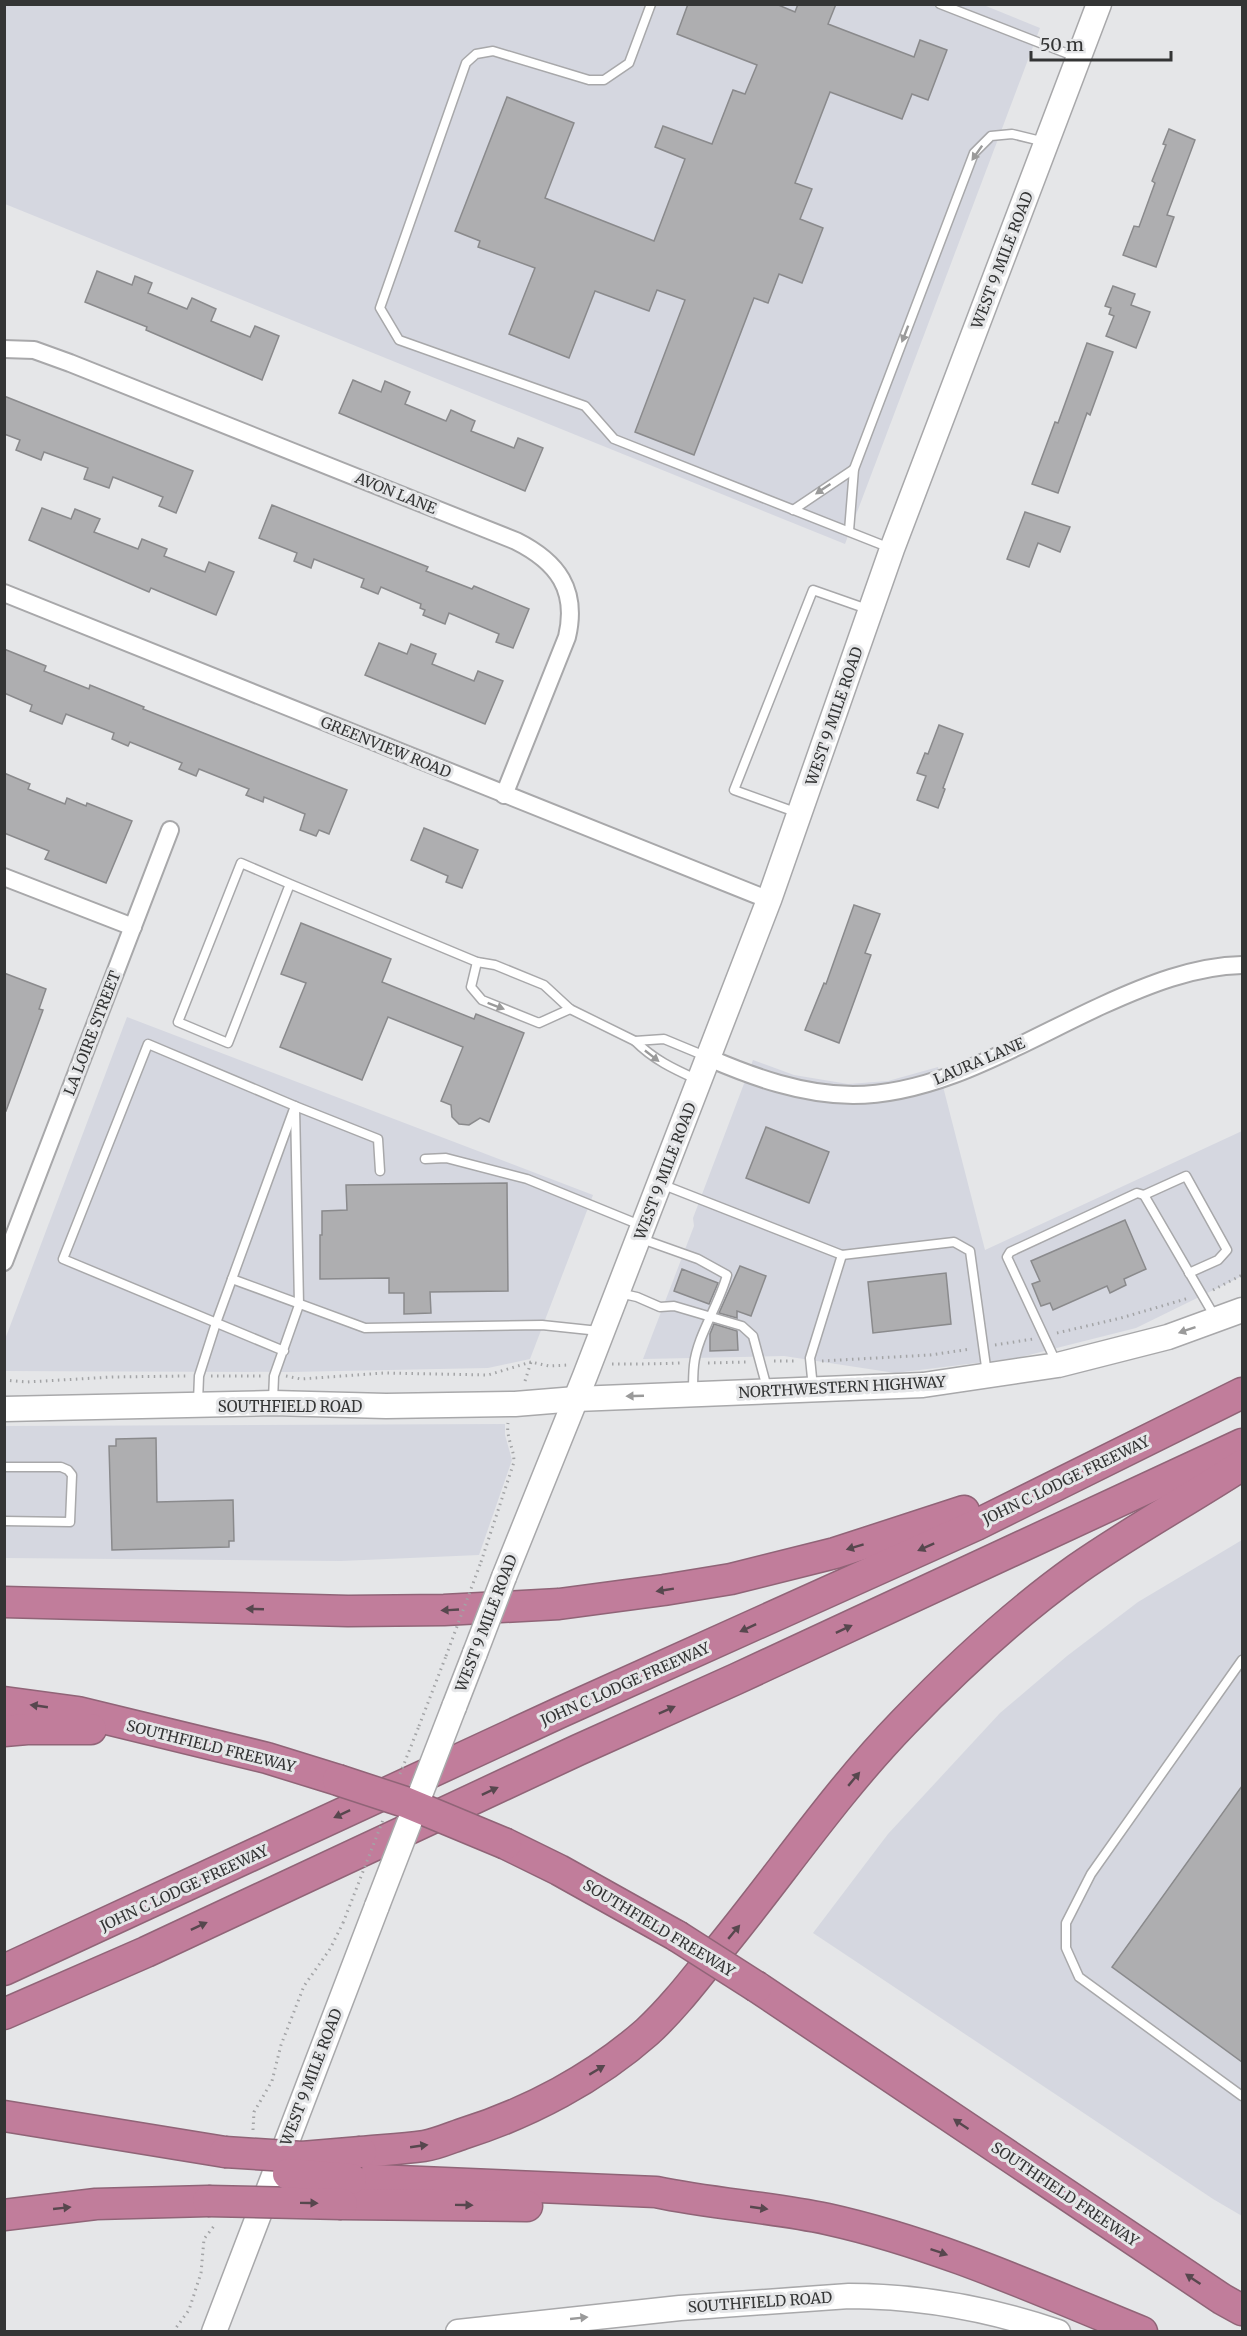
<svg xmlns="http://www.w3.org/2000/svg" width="1247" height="2336" font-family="Merriweather,serif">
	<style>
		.built { fill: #d5d7e0 }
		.building { fill: #aeaeb0; stroke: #8a8a8c; stroke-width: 1.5 }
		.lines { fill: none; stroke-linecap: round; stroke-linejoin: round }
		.lane-casing { stroke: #a8a8aa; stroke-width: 11 }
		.street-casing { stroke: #a8a8aa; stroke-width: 20 }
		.secondary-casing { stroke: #a8a8aa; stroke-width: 27 }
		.highway-casing { stroke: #906477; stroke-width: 33 }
		.path { stroke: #a3a4a6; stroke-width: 3; stroke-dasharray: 1.5 4.5; stroke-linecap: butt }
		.lane { stroke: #fff; stroke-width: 8 }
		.street { stroke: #fff; stroke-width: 16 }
		.secondary { stroke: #fff; stroke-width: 24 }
		.highway { stroke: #c17d9b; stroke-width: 30 }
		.secondary-bridge-casing { stroke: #a8a8aa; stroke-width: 27; stroke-linecap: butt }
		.highway-bridge-casing { stroke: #906477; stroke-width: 33; stroke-linecap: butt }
		.path-bridge { stroke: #a3a4a6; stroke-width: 3; stroke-dasharray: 1.5 4.5; stroke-linecap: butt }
		.secondary-bridge { stroke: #fff; stroke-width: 24 }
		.highway-bridge { stroke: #c17d9b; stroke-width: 30 }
		.oneway { fill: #9a9a9a }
		.oneway2 { fill: #57474e }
		.labels { text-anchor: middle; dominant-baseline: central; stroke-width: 6; stroke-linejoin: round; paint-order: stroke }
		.street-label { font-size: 15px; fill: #343535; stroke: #e5e6e8 }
	</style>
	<rect width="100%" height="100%" fill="#e5e6e8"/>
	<g class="built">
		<path d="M981 4 1040 28 845 544 5 204 4 5Z"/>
		<path d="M127 1017 593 1195 530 1359 488 1368 290 1372 5 1371 4 1342Z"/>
		<path d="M753 1060 794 1075 848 1084 888 1081 938 1067 985 1250 1242 1131V1276L1136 1328 1017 1358 895 1373 784 1356 643 1359 694 1226 693 1218Z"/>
		<path d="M505 1424V1435L512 1460 479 1555 341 1561 5 1558V1426Z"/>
		<path d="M1242 1540V2216L1213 2199 813 1933 888 1834 1000 1713 1067 1656 1138 1602Z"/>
	</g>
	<g class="building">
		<path d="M688 4H776L795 12 798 4H836L828 24 914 57 920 40 947 50 928 100 912 94 902 119 830 92 795 183 812 189 800 219 823 228 802 283 779 274 768 303 754 298 694 455 635 432 685 300 657 290 649 311 595 291 569 358 509 334 535 268 478 247 480 241 455 231 507 97 574 123 545 198 654 241 685 159 655 147 663 126 712 144 733 90 745 94 757 65 677 34Z"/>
		<path d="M1169 129 1195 140 1167 215 1174 217 1156 267 1123 255 1134 226 1139 227 1155 183 1152 181 1166 145 1163 144Z"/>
		<path d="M97 271 132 285 135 276 152 283 148 293 187 309 192 298 216 309 211 321 250 337 255 326 279 336 262 380 146 330 147 327 85 302Z"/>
		<path d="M1113 286 1135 294 1131 305 1150 312 1136 348 1106 336 1114 316 1109 314 1111 308 1105 306Z"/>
		<path d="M1087 343 1113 352 1090 415 1087 413 1058 493 1032 484 1055 422 1058 423Z"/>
		<path d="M353 380 381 392 385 381 410 392 405 404 446 421 451 410 475 421 471 431 514 448 518 438 543 448 525 491 339 413Z"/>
		<path d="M4 396 193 471 176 513 159 506 163 497 113 477 109 488 84 479 88 468 44 452 41 460 16 450 20 440 4 434Z"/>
		<path d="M272 505 428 567 426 571 472 589 474 586 529 609 513 648 496 642 499 634 449 613 445 624 423 615 425 610 420 608 421 604 381 587 378 594 361 587 364 579 314 559 311 568 294 561 297 553 259 538Z"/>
		<path d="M42 508 71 519 75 509 100 519 94 532 138 549 142 539 167 549 164 556 205 572 209 562 234 572 216 615 151 588 149 592 29 540Z"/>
		<path d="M1025 512 1070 527 1060 552 1038 543 1029 567 1007 559Z"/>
		<path d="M379 643 407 654 411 644 436 654 432 664 474 681 478 671 503 681 485 724 365 675Z"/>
		<path d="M4 649 46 666 44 671 89 689 90 685 144 707 143 709 347 790 329 834 319 830 316 836 300 830 305 814 264 797 263 802 246 795 249 789 199 769 196 776 179 769 182 763 130 742 128 746 112 739 114 733 66 714 62 724 30 711 32 705 4 693Z"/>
		<path d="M939 725 963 734 943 788 945 789 938 808 917 800 926 776 917 773 925 753 928 754Z"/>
		<path d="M4 773 30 784 28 789 65 804 67 798 86 806 87 803 132 821 106 883 45 859 49 851 4 833Z"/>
		<path d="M424 828 478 850 462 888 446 882 448 876 411 860Z"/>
		<path d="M854 905 880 914 865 953 871 955 839 1043 805 1030 824 983 826 984Z"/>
		<path d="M301 923 391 959 382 982 474 1019 476 1014 524 1033 489 1122 480 1118 469 1125 459 1124 452 1117 451 1105 441 1101 463 1047 388 1017 362 1080 280 1047 306 983 281 974Z"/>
		<path d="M4 973 46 989 39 1009 43 1010 6 1111 4 1110Z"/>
		<path d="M766 1127 829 1152 809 1203 746 1178Z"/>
		<path d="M507 1183 508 1291 430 1292 431 1313 404 1314V1293H389V1278L320 1279V1235H322V1211L347 1210 346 1185Z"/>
		<path d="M1125 1220 1146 1269 1124 1279 1126 1285 1110 1293 1107 1286 1053 1310 1050 1303 1041 1306 1032 1284 1040 1281 1031 1261Z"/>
		<path d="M740 1266 766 1276 751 1316 737 1311V1318L719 1313Z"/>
		<path d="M682 1269 718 1283 709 1304 674 1291Z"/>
		<path d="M946 1273 951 1324 873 1333 868 1282Z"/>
		<path d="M714 1324 737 1331 738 1350 710 1351V1334Z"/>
		<path d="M156 1438 157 1502 233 1500 234 1541H229V1547L112 1550 109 1446H116V1439Z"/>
		<path d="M1242 1786V2062L1112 1967Z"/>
	</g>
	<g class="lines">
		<defs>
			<g id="lane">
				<path d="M651 4 629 63 604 80H589L493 51 476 54 466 63 380 308 399 340 585 406 614 439 890 548"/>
				<path d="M940 4 1076 57"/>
				<path d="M793 510 854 469"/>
				<path d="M849 531 854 469 974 153 991 136 1012 134 1045 142"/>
				<path d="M798 813 734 790 813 590 870 610"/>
				<path d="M290 884 241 863 178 1022 228 1043 290 884 477 962 495 965 544 985 570 1009 635 1041"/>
				<path d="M477 962 471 987 482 1000 539 1023 570 1009"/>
				<path d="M698 1080C674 1069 654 1060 635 1041L664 1039 705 1056"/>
				<path d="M425 1159 446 1158 527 1179 640 1225"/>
				<path d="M661 1184 842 1255 954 1242 970 1251 987 1374"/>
				<path d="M1144 1195 1186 1176 1227 1250 1218 1260 1189 1273"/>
				<path d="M639 1238 698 1259 727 1275C719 1305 697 1336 694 1365 693 1374 693 1384 693 1394"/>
				<path d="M232 1279 365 1328 542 1325 599 1331"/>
				<path d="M619 1293 637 1297 660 1307 674 1306 742 1326 753 1336 767 1388"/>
				<path d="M1056 1362 1007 1257 1010 1252 1137 1193 1144 1195 1215 1317"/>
				<path d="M813 1388 810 1358 842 1255"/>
				<path d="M273 1400 274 1376 299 1305 295 1106 148 1044 63 1259 284 1351"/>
				<path d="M198 1402 199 1376 216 1323 295 1106 378 1139 380 1171"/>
				<path d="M4 1467H61L68 1470 72 1475 70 1522 4 1521"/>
				<path d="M1242 1660 1091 1874 1066 1923V1948L1079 1977 1242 2096"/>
			</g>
			<g id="street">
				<path d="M4 349 34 350 70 363 516 541C558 562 578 590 567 637L504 795"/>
				<path d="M4 593 769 900"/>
				<path d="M4 877 133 927"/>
				<path d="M709 1058C753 1077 803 1095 853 1095 940 1095 1026 1040 1103 1005 1147 985 1194 966 1242 965"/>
				<path d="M4 1262 170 830"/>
			</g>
			<g id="secondary">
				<path d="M4 1409 273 1403 386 1406 515 1404 576 1399 923 1385 1058 1365 1168 1337 1242 1310"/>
				<path d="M504 1577 585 1376 769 900 892 549 1099 4"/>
				<path d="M454 1707 475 1653"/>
				<path d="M214 2332 377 1906"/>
				<path d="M458 2332 680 2308 849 2296C921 2296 990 2309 1058 2332"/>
			</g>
			<g id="highway">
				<path d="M4 1602 348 1611 444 1610 559 1604 664 1590 731 1579 835 1553 964 1511"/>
				<path d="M4 1702 78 1712 267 1758 338 1780"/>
				<path d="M4 1731 27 1729H91"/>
				<path d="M506 1844 559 1870 677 1936"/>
				<path d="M4 1970 561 1712 976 1525 1242 1393"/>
				<path d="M757 1987 1222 2299 1242 2310"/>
				<path d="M4 2014 146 1952 578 1750 736 1679 1242 1444"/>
				<path d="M4 2116 225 2152"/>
				<path d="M361 2152C382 2150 403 2149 424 2146 437 2144 450 2138 462 2134 529 2113 595 2078 647 2032 671 2010 692 1983 712 1958 777 1880 833 1795 904 1722 958 1666 1014 1614 1077 1569 1130 1532 1188 1500 1242 1465"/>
				<path d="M351 2179 656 2192C713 2204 771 2207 827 2219 936 2243 1039 2290 1142 2332"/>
				<path d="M342 2204 527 2206"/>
				<path d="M4 2215 96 2204 208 2201"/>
			</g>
		</defs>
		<use href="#lane" class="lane-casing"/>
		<use href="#street" class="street-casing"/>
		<use href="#secondary" class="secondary-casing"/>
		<use href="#highway" class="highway-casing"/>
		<g class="path">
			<path d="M1213 1290 1242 1275"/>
			<path d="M1057 1333 1121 1318 1189 1298"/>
			<path d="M995 1345 1033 1339"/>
			<path d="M774 1361H797"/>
			<path d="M822 1361 930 1355 971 1349"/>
			<path d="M708 1363 746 1362"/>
			<path d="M612 1364C635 1364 657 1364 680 1363"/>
			<path d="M211 1376H262"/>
			<path d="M286 1376 301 1379 384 1373 488 1375 531 1362"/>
			<path d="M4 1380 27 1382 112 1377 187 1376"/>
			<path d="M525 1381 531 1362 549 1366 567 1365"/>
			<path d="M481 1562 514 1462C514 1448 506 1438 508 1423"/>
			<path d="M419 1726 446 1656"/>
			<path d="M253 2130 254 2112 272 2081 281 2045 304 1986 330 1949 343 1923"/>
			<path d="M173 2332 189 2310 201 2273 204 2239 214 2226"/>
		</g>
		<use href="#lane" class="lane"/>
		<use href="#street" class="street"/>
		<use href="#secondary" class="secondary"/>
		<use href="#highway" class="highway"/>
		<defs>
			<g id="secondary-bridge">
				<path d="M475 1653 504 1577"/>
				<path d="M377 1906 454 1707"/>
			</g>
			<g id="highway-bridge">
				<path d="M338 1780 405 1802 506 1844"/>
				<path d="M677 1936 757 1987"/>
				<path d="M225 2152 302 2157 361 2152"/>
				<path d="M288 2174 351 2179"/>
				<path d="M208 2201 342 2204"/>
			</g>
		</defs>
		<use href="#secondary-bridge" class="secondary-bridge-casing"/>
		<use href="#highway-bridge" class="highway-bridge-casing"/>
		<g class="path-bridge">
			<path d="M446 1656 481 1562"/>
			<path d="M400 1774 419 1726"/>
			<path d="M343 1923 383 1820"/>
		</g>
		<use href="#secondary-bridge" class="secondary-bridge"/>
		<use href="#highway-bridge" class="highway-bridge"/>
	</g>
	<defs><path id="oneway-solid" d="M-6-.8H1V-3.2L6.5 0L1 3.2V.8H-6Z" transform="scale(1.5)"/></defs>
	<g class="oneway">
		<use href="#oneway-solid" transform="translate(977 153) rotate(125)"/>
		<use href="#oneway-solid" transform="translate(905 334) rotate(111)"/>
		<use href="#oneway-solid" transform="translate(823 489) rotate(146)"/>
		<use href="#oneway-solid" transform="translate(496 1006) rotate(21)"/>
		<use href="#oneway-solid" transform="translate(652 1056) rotate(38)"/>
		<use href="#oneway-solid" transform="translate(1187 1330) rotate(161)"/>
		<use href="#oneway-solid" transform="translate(635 1396) rotate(178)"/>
		<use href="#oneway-solid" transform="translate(579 2318) rotate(-6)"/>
	</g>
	<g class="oneway2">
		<use href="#oneway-solid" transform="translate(855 1547) rotate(163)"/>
		<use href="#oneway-solid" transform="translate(926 1547) rotate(156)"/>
		<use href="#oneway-solid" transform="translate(665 1590) rotate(171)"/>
		<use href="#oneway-solid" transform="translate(255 1609) rotate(-178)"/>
		<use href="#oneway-solid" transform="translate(450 1610) rotate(177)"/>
		<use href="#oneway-solid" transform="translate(748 1628) rotate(155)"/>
		<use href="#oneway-solid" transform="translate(844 1629) rotate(-25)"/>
		<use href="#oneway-solid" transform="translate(39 1706) rotate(-172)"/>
		<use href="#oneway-solid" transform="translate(667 1710) rotate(-24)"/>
		<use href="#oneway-solid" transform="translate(854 1779) rotate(-50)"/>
		<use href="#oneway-solid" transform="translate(490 1791) rotate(-25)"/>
		<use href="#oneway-solid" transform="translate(342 1814) rotate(155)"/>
		<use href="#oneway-solid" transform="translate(199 1926) rotate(-25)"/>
		<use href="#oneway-solid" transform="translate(734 1932) rotate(-50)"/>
		<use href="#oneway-solid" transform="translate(597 2070) rotate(-31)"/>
		<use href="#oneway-solid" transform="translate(961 2124) rotate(-146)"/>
		<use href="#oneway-solid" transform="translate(419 2146) rotate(-8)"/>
		<use href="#oneway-solid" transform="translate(309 2203) rotate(1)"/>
		<use href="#oneway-solid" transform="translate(464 2205) rotate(1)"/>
		<use href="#oneway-solid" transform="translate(62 2208) rotate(-6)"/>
		<use href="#oneway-solid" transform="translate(759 2208) rotate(8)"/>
		<use href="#oneway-solid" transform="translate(939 2252) rotate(19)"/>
		<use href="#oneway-solid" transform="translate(1193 2279) rotate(-146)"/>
	</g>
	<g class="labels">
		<g class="street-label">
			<text transform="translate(1002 260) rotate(-69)">WEST 9 MILE ROAD</text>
			<text transform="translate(396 493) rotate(22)">AVON LANE</text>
			<text transform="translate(834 716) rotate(-71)">WEST 9 MILE ROAD</text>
			<text transform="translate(386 747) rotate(22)">GREENVIEW ROAD</text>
			<text transform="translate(92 1033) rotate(-69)">LA LOIRE STREET</text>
			<text transform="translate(979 1061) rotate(-23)">LAURA LANE</text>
			<text transform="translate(665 1171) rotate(-69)">WEST 9 MILE ROAD</text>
			<text transform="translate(842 1387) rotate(-3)">NORTHWESTERN HIGHWAY</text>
			<text x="290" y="1406">SOUTHFIELD ROAD</text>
			<text transform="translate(1066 1480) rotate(-26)">JOHN C LODGE FREEWAY</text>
			<text transform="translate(486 1623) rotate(-69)">WEST 9 MILE ROAD</text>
			<text transform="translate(625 1684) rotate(-24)">JOHN C LODGE FREEWAY</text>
			<text transform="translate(211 1746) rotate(14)">SOUTHFIELD FREEWAY</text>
			<text transform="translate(184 1888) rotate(-25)">JOHN C LODGE FREEWAY</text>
			<text transform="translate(659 1928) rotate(31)">SOUTHFIELD FREEWAY</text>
			<text transform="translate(311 2077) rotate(-69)">WEST 9 MILE ROAD</text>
			<text transform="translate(1065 2194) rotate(34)">SOUTHFIELD FREEWAY</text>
			<text transform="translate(760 2302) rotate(-4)">SOUTHFIELD ROAD</text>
		</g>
	</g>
	<rect width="1247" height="2336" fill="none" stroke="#343535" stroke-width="12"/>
	<path d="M1031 51v9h140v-9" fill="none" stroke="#343535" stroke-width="3"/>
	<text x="1040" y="51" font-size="18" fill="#343535" stroke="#e5e6e8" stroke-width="4.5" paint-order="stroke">50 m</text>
</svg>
